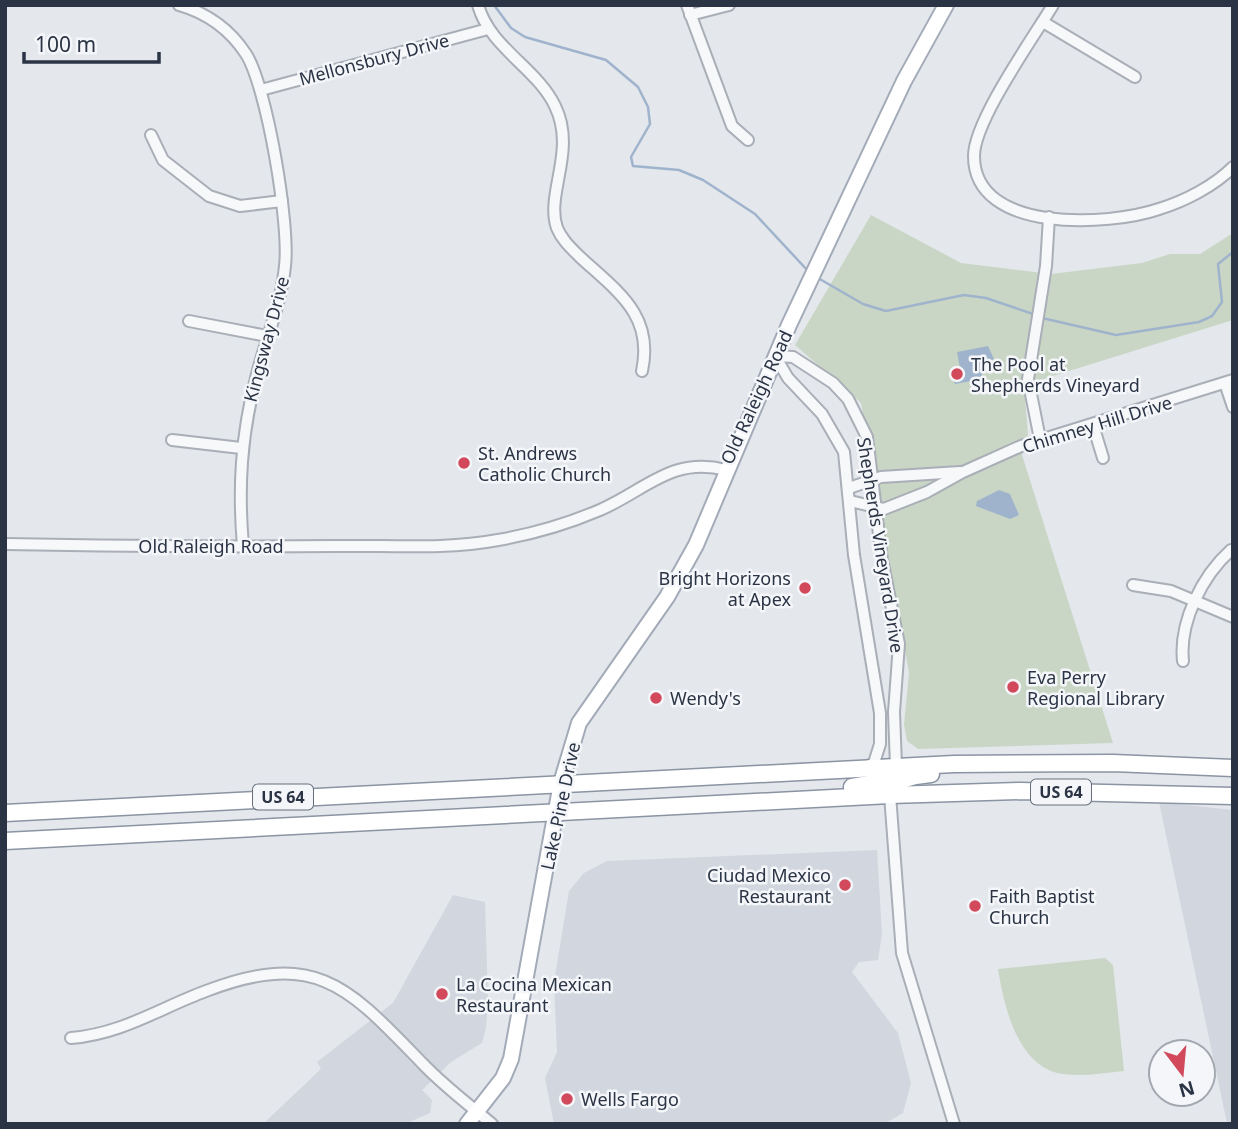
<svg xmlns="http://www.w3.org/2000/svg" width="1238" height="1129" font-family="'Noto Sans',sans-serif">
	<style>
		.built { fill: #d2d6de }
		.green { fill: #c9d6c5 }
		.water { fill: #9fb4cc }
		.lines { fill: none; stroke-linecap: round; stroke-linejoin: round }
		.stream { stroke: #9fb4cc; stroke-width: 2.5 }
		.minor-casing { stroke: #a9aeb7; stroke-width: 14 }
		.major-casing { stroke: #a3abb8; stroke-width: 18 }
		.highway-casing { stroke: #8b94a3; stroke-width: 19 }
		.minor { stroke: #f7f8fa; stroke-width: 10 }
		.major { stroke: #fff; stroke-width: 14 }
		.highway { stroke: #fff; stroke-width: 16 }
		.poi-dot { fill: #d1495b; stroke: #f4f6f9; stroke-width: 2.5 }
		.labels { text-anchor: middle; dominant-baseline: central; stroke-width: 5; stroke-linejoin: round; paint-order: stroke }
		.shield { fill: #f4f6f9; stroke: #676e7b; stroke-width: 2 }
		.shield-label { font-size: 16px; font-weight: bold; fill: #2b3445 }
		.street-label { font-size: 18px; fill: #2b3445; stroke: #f4f6f9 }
		.poi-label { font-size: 18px; fill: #2b3445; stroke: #f4f6f9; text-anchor: start }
	</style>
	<rect width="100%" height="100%" fill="#e4e7ec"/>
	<g class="built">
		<path d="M1159 802 1233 810V1123H1227Z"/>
		<path d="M877 850 882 934 878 960 859 962 852 972 898 1033 911 1083 903 1113 884 1124H554L545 1078 557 1052 554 982 569 891 584 873 607 861Z"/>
		<path d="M453 895 485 902 488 1001 486 1028 482 1043 451 1062 422 1090 432 1100 430 1113 405 1124H263L321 1069 317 1062 393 1003Z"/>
	</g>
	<g class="green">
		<path d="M871 215 961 263 1051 274 1142 263 1170 254H1200L1233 233V320L1024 385 1028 436 1022 455 1113 743 918 749 907 741 904 725 909 673 861 403 795 345Z"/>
		<path d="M1105 958 1113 965 1124 1071C1104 1073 1083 1077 1063 1074 1017 1068 1004 1005 998 969Z"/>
	</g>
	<g class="water">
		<path d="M988 346 994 359 980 366 983 379 955 384 951 374 960 368 957 352Z"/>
		<path d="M999 490 1010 494 1019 515 1010 519 976 506 977 501Z"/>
	</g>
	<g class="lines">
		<g class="stream">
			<path d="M494 5 511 28 525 37 606 60 638 87 648 107 650 124 631 157 633 166 679 170 703 180 755 214 809 272"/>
			<path d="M818 278 863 304 886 311 964 295 986 298 1036 315"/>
			<path d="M1042 318 1116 335 1199 322 1212 316 1222 302 1218 264 1233 252"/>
		</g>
		<defs>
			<g id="minor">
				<path d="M179 5C207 13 229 28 246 54 267 87 290 225 285 266 281 305 265 341 256 378 241 436 238 488 243 546"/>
				<path d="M478 5C490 48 537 68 555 106 577 151 545 194 557 228 562 240 571 248 580 257 618 292 654 315 642 371"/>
				<path d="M687 5 732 126 748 140"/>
				<path d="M1053 5C1033 38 974 121 974 156 974 234 1109 226 1159 209 1185 201 1214 186 1233 167"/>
				<path d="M690 15 729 5"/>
				<path d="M1043 22 1135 77"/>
				<path d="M261 90 488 29"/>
				<path d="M151 135 163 160 209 196 240 206 282 201"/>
				<path d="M189 321 267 336"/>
				<path d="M775 356 793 357 833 383 848 399 867 437 882 559 899 644 894 712 896 766"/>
				<path d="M775 356 788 378 822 414 844 452 854 555 880 713V744L874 763 864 768"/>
				<path d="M1225 383 1233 407"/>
				<path d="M1093 425 1103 458"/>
				<path d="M1040 439 1028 379 1046 266 1049 217"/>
				<path d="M172 440 241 448"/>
				<path d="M849 488 881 477 960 472"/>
				<path d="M850 501 884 509 927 492 963 472 1021 446 1233 380"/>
				<path d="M5 544C115 546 224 547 334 546 388 545 445 550 498 540 533 534 567 524 600 510 646 490 672 456 726 470"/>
				<path d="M1133 585 1171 591 1233 617"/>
				<path d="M1183 661C1179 622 1202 576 1231 550"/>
				<path d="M890 795 902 953 954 1124"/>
				<path d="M71 1038C122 1034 160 1008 206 991 318 948 350 989 423 1064 444 1086 468 1104 492 1124"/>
			</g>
			<path id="major" d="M467 1124 503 1078 511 1059 561 783 579 723 667 597 696 545 789 325 904 81 946 5"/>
			<g id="highway">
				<path d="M852 787 886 781 896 766"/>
				<path d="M890 795C897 777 913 776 931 774"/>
				<path d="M5 813 954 764 1113 763 1233 768"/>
				<path d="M5 841 890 795 1020 791 1233 796"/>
			</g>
		</defs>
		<use href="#minor" class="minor-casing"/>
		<use href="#major" class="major-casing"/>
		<use href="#highway" class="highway-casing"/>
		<use href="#minor" class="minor"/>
		<use href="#major" class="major"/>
		<use href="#highway" class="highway"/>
	</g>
	<g class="poi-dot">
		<circle cx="957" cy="374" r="7"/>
		<circle cx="464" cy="463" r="7"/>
		<circle cx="805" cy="588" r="7"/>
		<circle cx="1013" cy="687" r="7"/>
		<circle cx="656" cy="698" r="7"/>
		<circle cx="845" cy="885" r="7"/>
		<circle cx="975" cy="906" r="7"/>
		<circle cx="442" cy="994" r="7"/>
		<circle cx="567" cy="1099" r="7"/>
	</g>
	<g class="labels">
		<g class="shield">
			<rect x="1031" y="779.5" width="60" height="25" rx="5"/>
			<rect x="253" y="784.5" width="60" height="25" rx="5"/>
		</g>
		<g class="shield-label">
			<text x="1061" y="792">US 64</text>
			<text x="283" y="797">US 64</text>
		</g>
		<g class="street-label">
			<text transform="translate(374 59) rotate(-15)">Mellonsbury Drive</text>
			<text transform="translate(266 339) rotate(-75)">Kingsway Drive</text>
			<text transform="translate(756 397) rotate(-65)">Old Raleigh Road</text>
			<text transform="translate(1097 424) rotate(-17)">Chimney Hill Drive</text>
			<text transform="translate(881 545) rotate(81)">Shepherds Vineyard Drive</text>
			<text x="211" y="546">Old Raleigh Road</text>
			<text transform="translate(560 806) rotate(-78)">Lake Pine Drive</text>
		</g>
		<g class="poi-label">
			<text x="971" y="364">The Pool at<tspan x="971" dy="21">Shepherds Vineyard</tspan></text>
			<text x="478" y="453">St. Andrews<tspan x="478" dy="21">Catholic Church</tspan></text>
			<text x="791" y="578" text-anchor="end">Bright Horizons<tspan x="791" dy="21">at Apex</tspan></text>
			<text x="1027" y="677">Eva Perry<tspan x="1027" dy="21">Regional Library</tspan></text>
			<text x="670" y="698">Wendy's</text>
			<text x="831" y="875" text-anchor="end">Ciudad Mexico<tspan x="831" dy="21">Restaurant</tspan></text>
			<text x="989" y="896">Faith Baptist<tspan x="989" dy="21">Church</tspan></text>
			<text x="456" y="984">La Cocina Mexican<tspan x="456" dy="21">Restaurant</tspan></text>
			<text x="581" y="1099">Wells Fargo</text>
		</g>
	</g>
	<rect width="1238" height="1129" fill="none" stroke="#2b3445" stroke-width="14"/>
	<g transform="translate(1182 1073) rotate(164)"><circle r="33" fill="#f4f6f9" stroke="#a4a8b1" stroke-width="2"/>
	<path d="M0-5L12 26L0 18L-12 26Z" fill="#d1495b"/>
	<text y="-10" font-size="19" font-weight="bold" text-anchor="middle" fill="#2b3445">N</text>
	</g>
	<path d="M24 52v10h135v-10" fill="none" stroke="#2b3445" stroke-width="3.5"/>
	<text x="35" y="52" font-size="21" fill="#2b3445" stroke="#f4f6f9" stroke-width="5" paint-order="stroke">100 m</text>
</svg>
